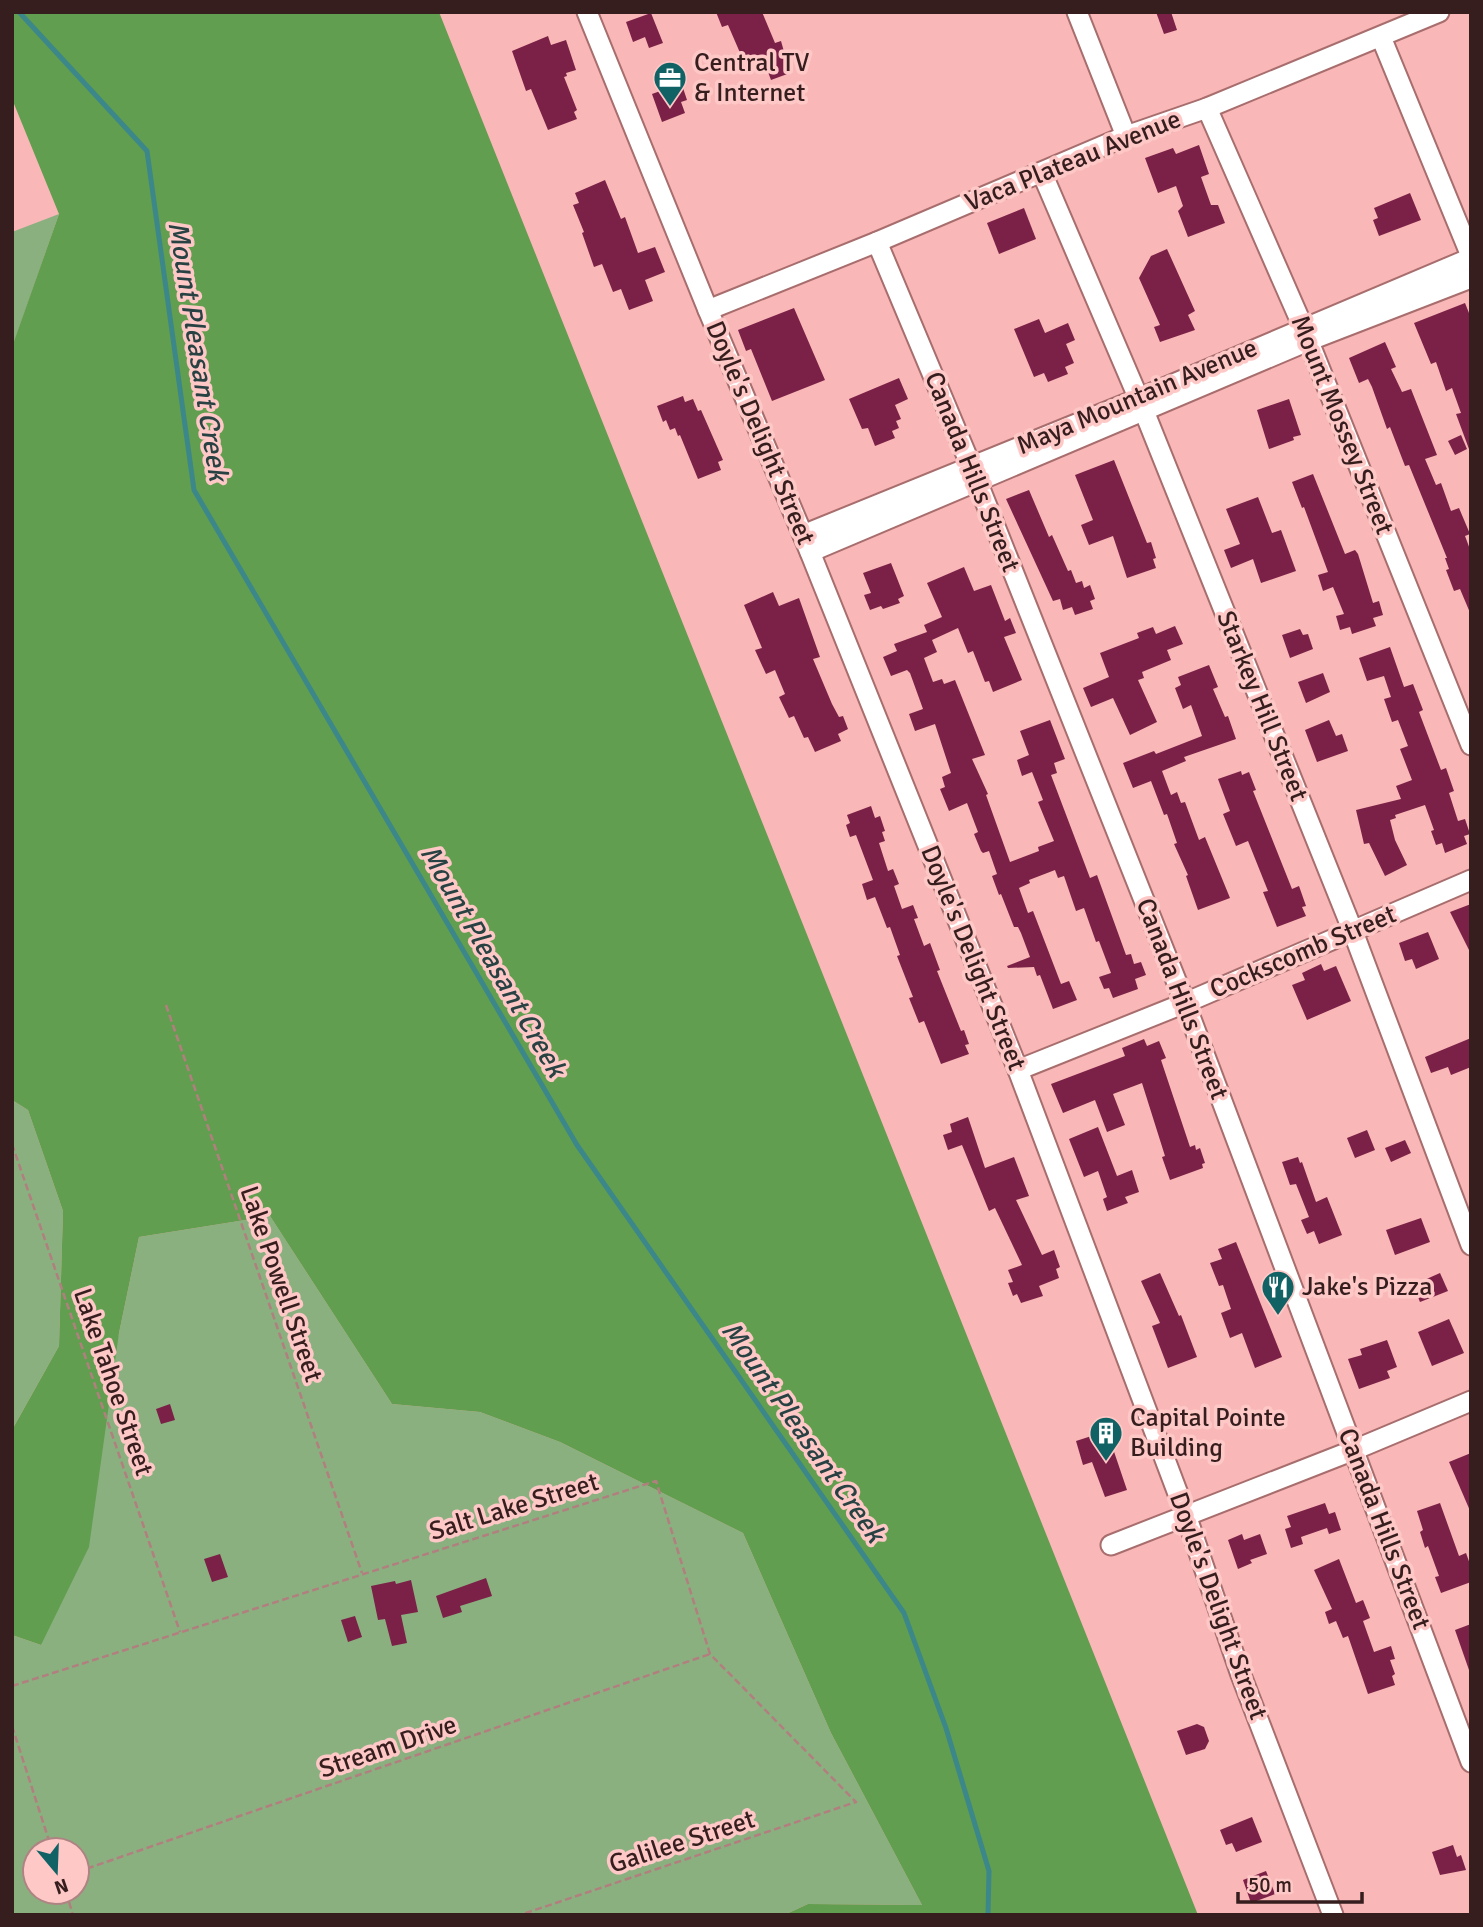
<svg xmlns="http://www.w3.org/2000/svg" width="1483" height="1927" font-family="Signika,sans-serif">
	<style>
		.green { fill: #8ab080; fill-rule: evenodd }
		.forest { fill: #619e4f }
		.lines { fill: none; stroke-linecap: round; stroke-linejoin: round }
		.stream { stroke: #3c878a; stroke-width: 5 }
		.building { fill: #7b2147 }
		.street-casing { stroke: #a86d6d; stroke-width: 23 }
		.path { stroke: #b27f7f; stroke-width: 2.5; stroke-dasharray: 7 3.5; stroke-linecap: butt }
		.street { stroke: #fff; stroke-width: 19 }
		.labels { text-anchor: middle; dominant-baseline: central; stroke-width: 7; stroke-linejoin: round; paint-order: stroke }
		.poi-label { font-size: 26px; fill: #361e1e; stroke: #fec8c7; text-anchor: start }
		.street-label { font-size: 26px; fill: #361e1e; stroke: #fec8c7 }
		.water-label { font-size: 28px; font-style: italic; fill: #284243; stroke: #fec8c7 }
	</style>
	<rect width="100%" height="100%" fill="#f9b7b7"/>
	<g class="green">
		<path d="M59 214 13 345 12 347V232Z"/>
		<path d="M12 1100 28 1110 63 1211 59 1346 12 1430Z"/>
		<path d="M270 1216 392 1404 480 1412 560 1442 743 1533 831 1733 922 1905 808 1904 784 1915H12V1635L41 1645 119 1333 139 1237ZM35 1850H77V1892H35Z"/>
	</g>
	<path class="forest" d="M12 12H439L1198 1915H784L808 1904 922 1905 831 1733 743 1533 560 1442 480 1412 392 1404 270 1216 139 1237 119 1333 89 1547 41 1645 12 1635V1430L59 1346 63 1211 28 1110 12 1100V347L59 214 12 99Z"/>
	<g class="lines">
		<path class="stream" d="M19 12 147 151 194 490 577 1145 904 1613 946 1728 989 1871 988 1915"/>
	</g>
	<g class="building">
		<path d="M716 12H762L775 43 781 41 790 73 771 80 765 64 744 72 738 56 741 55 728 25 722 27Z"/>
		<path d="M1156 12H1171L1177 30 1164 34Z"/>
		<path d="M651 13 663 43 649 48 645 37 633 42 626 22Z"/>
		<path d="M548 36 551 45 566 40 576 70 566 73 567 76 564 77 577 110 574 112 577 119 548 130 531 89 526 91 512 51Z"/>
		<path d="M674 86 676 90 683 88 687 100 681 102 685 113 662 122 652 94Z"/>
		<path d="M1199 145 1209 174 1201 177 1211 205H1218L1225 223 1188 237 1178 211 1183 206 1176 186 1158 193 1145 158 1173 148 1176 154Z"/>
		<path d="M605 180 621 219 625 217 638 253 655 247 665 272 645 280 653 301 629 310 621 289 613 292 602 264 594 267 582 233 584 232 573 205 579 203 575 193Z"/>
		<path d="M1410 193 1421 220 1379 236 1373 220 1378 218 1374 208Z"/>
		<path d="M1024 208 1036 239 999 254 987 223Z"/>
		<path d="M1167 249 1195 311 1188 315 1195 330 1160 342 1154 327 1160 325 1139 278 1151 256Z"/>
		<path d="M1465 303 1471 318 1469 449 1456 414 1461 413 1452 388 1446 391 1436 362 1431 364 1414 323Z"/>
		<path d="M794 308 825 380 772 401 751 349 746 351 738 330Z"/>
		<path d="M1039 319 1045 333 1068 323 1075 340 1066 344 1074 363 1065 367 1068 374 1048 382 1044 373 1034 377 1014 329Z"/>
		<path d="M1385 342 1396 367 1391 369 1402 392 1411 389 1437 455 1425 459 1436 485 1441 483 1451 511 1459 508 1470 534 1465 536 1471 552V615L1460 589 1454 591 1446 570 1449 569 1445 558H1447L1409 465 1405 466 1390 427 1387 429 1372 387 1368 379 1359 383 1349 358Z"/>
		<path d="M899 378 908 399 895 405 901 419 896 421 899 428 892 431 895 438 875 446 868 428 862 429 849 399Z"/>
		<path d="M683 396 685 402 693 399 698 411 701 410 723 460 718 462 721 470 698 479 680 435 678 436 675 428 670 430 666 420 663 422 657 406Z"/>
		<path d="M1289 399 1301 435 1293 437 1294 440 1269 449 1257 410Z"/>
		<path d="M1461 435 1467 449 1455 455 1448 441Z"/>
		<path d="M1114 460 1147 543 1151 542 1156 558 1153 559 1156 568 1127 578 1113 536 1089 545 1081 525 1093 520 1075 475Z"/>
		<path d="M1313 474 1345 554 1355 550 1358 554 1373 603 1379 601 1383 615 1373 618 1376 626 1352 634 1350 627 1340 630 1336 616 1344 614 1333 587 1323 591 1318 575 1328 572 1304 507 1302 508 1292 482Z"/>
		<path d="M1029 490 1049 537 1052 535 1068 571 1071 570 1076 583 1082 581 1084 588 1090 585 1095 599 1090 601 1093 609 1075 615 1072 607 1063 610 1060 599 1053 601 1006 499Z"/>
		<path d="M1258 497 1272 533 1281 530 1296 571 1261 583 1253 559 1231 568 1224 550 1240 544 1226 509Z"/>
		<path d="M891 563 904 596 898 599 900 603 883 609 881 606 870 610 864 595 871 593 863 573Z"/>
		<path d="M964 567 974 591 991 585 1005 621 1010 618 1016 633 1004 637 1022 680 993 692 989 681 985 682 973 651 968 653 958 628 932 640 937 652 924 658 933 682 942 679 944 684 955 680 985 755 972 759 988 794 986 795 1010 862 1039 851 1038 847 1054 841 1038 802 1043 800 1032 772 1022 776 1017 760 1029 755 1020 731 1050 720 1065 759 1054 763 1057 773 1051 775 1090 878 1097 875 1126 955 1131 954 1134 964 1141 962 1146 975 1135 979 1138 989 1113 998 1109 988 1104 989 1099 977 1111 973 1099 941 1096 942 1084 908 1076 911 1064 876 1058 878 1055 870 1029 880 1030 883 1019 888 1028 913 1033 911 1061 984 1069 981 1077 1000 1053 1009 1040 975 1037 976 1034 967 1008 968 1007 966 1030 957 1021 933 1018 927H1014L1001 894 999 895 992 876 997 874 989 851 983 853 981 851 974 834 978 832 967 803 949 811 940 789 945 787 942 777 951 773 935 724 915 731 909 714 923 709 910 673 907 670 891 676 883 657 897 651 894 644 927 632 924 625 942 617 927 583Z"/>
		<path d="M773 592 779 606 799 598 820 657 813 659 832 704 839 717 843 716 848 729 838 734 841 741 815 752 808 737 804 738 794 716 789 718 779 697 785 694 775 670 766 674 755 650 762 648 744 605Z"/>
		<path d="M1175 626 1183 644 1167 650 1171 660 1142 672 1144 678 1138 680 1157 722 1130 735 1113 698 1091 707 1083 688 1109 677 1100 653 1139 638 1137 633 1153 627 1156 634Z"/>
		<path d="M1300 629 1303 635 1308 634 1313 649 1290 658 1282 635Z"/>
		<path d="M1390 647 1404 687 1413 684 1423 710 1419 712 1441 770 1446 768 1454 791 1449 793 1458 821 1465 819 1470 834 1464 836 1467 844 1445 853 1442 843 1436 845 1431 831 1434 830 1425 805 1395 815 1396 818 1390 820 1395 840 1407 865 1385 876 1369 843 1364 844 1356 810 1401 799 1396 786 1412 780 1400 749 1408 746 1398 720 1392 722 1384 699 1391 697 1384 676 1367 681 1359 658Z"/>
		<path d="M1209 665 1218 687 1213 689 1225 717 1228 716 1236 739 1184 757 1186 761 1162 771 1171 795 1177 792 1181 803 1185 802 1199 840 1205 837 1230 898 1198 910 1186 876 1188 875 1174 844 1177 843 1167 814 1164 815 1151 781 1133 788 1123 763 1154 751 1156 754 1202 736 1191 705 1183 709 1175 688 1181 685 1178 677Z"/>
		<path d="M1323 673 1330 692 1306 703 1298 682Z"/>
		<path d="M1329 720 1336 736 1342 734 1348 751 1317 762 1305 730Z"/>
		<path d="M1241 771 1242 775 1249 772 1256 790 1253 791 1292 889 1299 886 1306 906 1302 907 1306 916 1277 927 1263 892 1268 891 1248 841 1236 846 1223 814 1230 811 1218 779Z"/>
		<path d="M871 806 875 818 880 816 885 831 882 832 885 841 879 843 888 871 893 869 899 884 894 886 902 909 913 905 918 918 914 919 924 946 930 943 940 970 937 971 961 1031 964 1030 969 1044 965 1045 969 1054 941 1064 924 1021 919 1023 909 998 913 997 897 956 900 955 890 927 887 928 875 897 867 900 862 884 873 880 856 835 850 837 846 825 850 823 847 815Z"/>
		<path d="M1471 904V952H1470L1450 912Z"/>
		<path d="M1428 932 1439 959 1416 969 1412 959 1405 961 1399 943Z"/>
		<path d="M1321 964 1324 971 1336 966 1351 1001 1307 1020 1292 985 1305 980 1302 973Z"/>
		<path d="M1471 1038V1067L1451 1075 1448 1067 1431 1073 1425 1057Z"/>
		<path d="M1144 1039 1147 1046 1159 1041 1166 1058 1161 1060 1190 1147 1195 1145 1196 1150 1200 1148 1205 1163 1202 1164 1203 1168 1170 1180 1162 1157 1165 1156 1142 1083 1113 1094 1125 1125 1107 1132 1095 1100 1063 1113 1051 1084 1125 1056 1122 1048Z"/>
		<path d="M968 1117 985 1168 1014 1157 1029 1196 1016 1200 1042 1255 1054 1250 1060 1267 1056 1269 1059 1278 1039 1286 1043 1296 1021 1303 1017 1294 1013 1296 1008 1283 1013 1282 1008 1270 1022 1265 995 1208 989 1211 962 1145 948 1150 943 1135 952 1132 950 1124Z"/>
		<path d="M1098 1127 1117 1176 1132 1170 1139 1192 1125 1197 1128 1203 1107 1211 1103 1199 1107 1197 1098 1171 1084 1177 1069 1139Z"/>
		<path d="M1367 1130 1375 1150 1355 1158 1347 1138Z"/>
		<path d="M1405 1140 1411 1153 1391 1162 1385 1148Z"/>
		<path d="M1298 1157 1300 1163 1302 1162 1316 1202 1327 1197 1342 1235 1319 1244 1314 1231 1307 1234 1301 1220 1309 1217 1296 1184 1290 1185 1282 1162Z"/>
		<path d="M1421 1218 1430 1242 1395 1255 1386 1230Z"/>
		<path d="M1236 1242 1282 1357 1255 1368 1242 1333 1230 1338 1221 1313 1231 1309 1223 1285 1219 1286 1210 1263 1222 1259 1218 1249Z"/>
		<path d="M1160 1273 1179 1316 1181 1315 1197 1357 1168 1368 1152 1326 1160 1323 1141 1281Z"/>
		<path d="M1440 1273 1448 1291 1420 1302 1413 1285Z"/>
		<path d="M1449 1319 1464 1353 1432 1366 1418 1332Z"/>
		<path d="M1387 1340 1397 1367 1387 1371 1390 1378 1359 1389 1348 1359 1362 1355 1360 1349Z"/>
		<path d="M170 1404 175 1420 161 1424 156 1409Z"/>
		<path d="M1107 1431 1127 1490 1105 1497 1092 1462 1083 1465 1076 1441Z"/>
		<path d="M1471 1453V1513L1449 1462Z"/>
		<path d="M1325 1503 1329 1514 1335 1512 1341 1530 1329 1534 1327 1528 1301 1537 1303 1544 1291 1548 1285 1529 1291 1527 1287 1516Z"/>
		<path d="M1440 1503 1459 1556 1466 1553 1471 1567V1582L1441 1593 1435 1577 1439 1576 1428 1546 1425 1548 1420 1532 1423 1530 1417 1511Z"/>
		<path d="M1242 1534 1244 1540 1260 1534 1267 1554 1250 1560 1252 1563 1238 1569 1228 1540Z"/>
		<path d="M220 1554 228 1577 212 1582 204 1559Z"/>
		<path d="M1339 1559 1356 1603 1363 1600 1370 1618 1363 1621 1374 1652 1391 1646 1395 1659 1390 1660 1395 1674 1392 1676 1395 1685 1368 1694 1348 1636 1343 1638 1336 1621 1329 1624 1325 1612 1332 1609 1314 1570Z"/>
		<path d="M486 1578 492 1596 460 1606 462 1612 443 1618 436 1596Z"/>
		<path d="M411 1580 418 1612 401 1615 407 1643 392 1646 385 1619 378 1620 371 1586 395 1581 396 1584Z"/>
		<path d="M355 1616 362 1637 348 1642 341 1620Z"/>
		<path d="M1471 1624V1669L1469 1670 1455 1630Z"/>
		<path d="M1197 1724 1204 1727 1209 1741 1205 1749 1186 1755 1177 1731Z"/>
		<path d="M1252 1817 1262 1842 1236 1852 1232 1843 1226 1845 1220 1830Z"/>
		<path d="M1453 1845 1457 1857 1461 1855 1466 1870 1440 1875 1432 1852Z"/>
		<path d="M1266 1871 1275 1894 1251 1903 1243 1880Z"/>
	</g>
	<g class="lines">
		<defs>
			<g id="street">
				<path d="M587 12 708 310 810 552 1018 1070 1186 1515 1241 1675 1333 1915"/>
				<path d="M1077 12 1126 136"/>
				<path d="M1381 37 1471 256"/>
				<path d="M1207 108 1303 327 1471 745"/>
				<path d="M1042 173 1144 411 1352 929 1471 1245"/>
				<path d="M877 242 971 466 1185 1003 1471 1762"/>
				<path d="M708 310 877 242 1126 136 1207 108 1439 12"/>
				<path d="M803 535 1138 399 1471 258"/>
				<path d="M810 552 1308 341 1471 278"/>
				<path d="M1018 1070 1185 1003 1471 880"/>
				<path d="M1111 1545 1354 1450 1471 1401"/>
			</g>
		</defs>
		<use href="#street" class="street-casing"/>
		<g class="path">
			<path d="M166 1005 362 1573"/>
			<path d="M12 1144 180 1632"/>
			<path d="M12 1686 656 1481 710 1654 856 1802 520 1915"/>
			<path d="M12 1726 52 1850"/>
			<path d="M77 1872 710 1654"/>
			<path d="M66 1892 73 1915"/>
		</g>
		<use href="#street" class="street"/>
	</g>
	<defs>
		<symbol id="office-pin" viewBox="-11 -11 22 30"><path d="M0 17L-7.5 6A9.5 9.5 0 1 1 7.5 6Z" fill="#116265" stroke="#fec8c7"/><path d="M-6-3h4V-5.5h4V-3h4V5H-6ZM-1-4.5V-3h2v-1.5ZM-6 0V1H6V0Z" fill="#fff"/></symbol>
		<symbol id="restaurant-pin" viewBox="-11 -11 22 30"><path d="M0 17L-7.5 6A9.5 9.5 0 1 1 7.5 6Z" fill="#116265" stroke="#fec8c7"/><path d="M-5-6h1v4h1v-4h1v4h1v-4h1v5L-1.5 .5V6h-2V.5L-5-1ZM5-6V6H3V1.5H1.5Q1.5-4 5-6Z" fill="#fff"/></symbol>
		<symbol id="building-pin" viewBox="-11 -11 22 30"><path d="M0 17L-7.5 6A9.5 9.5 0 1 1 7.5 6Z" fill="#116265" stroke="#fec8c7"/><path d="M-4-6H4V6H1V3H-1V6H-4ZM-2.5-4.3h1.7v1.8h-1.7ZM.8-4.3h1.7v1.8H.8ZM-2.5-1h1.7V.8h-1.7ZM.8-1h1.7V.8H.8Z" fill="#fff"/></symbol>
	</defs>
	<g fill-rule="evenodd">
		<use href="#office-pin" x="651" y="59" width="38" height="52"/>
		<use href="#restaurant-pin" x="1259" y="1268" width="38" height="52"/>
		<use href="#building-pin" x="1087" y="1414" width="38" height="52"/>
	</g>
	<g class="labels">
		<g class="poi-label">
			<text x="694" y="63">Central TV<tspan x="694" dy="30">&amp; Internet</tspan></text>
			<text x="1302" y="1287">Jake's Pizza</text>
			<text x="1130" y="1418">Capital Pointe<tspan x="1130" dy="30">Building</tspan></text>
		</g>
		<g class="street-label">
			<text transform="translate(1073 161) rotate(-22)">Vaca Plateau Avenue</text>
			<text transform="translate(1137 397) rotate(-23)">Maya Mountain Avenue</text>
			<text transform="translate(1342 425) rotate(68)">Mount Mossey Street</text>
			<text transform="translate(760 433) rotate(67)">Doyle's Delight Street</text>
			<text transform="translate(972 472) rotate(68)">Canada Hills Street</text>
			<text transform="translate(1262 706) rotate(68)">Starkey Hill Street</text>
			<text transform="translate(1303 952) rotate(-23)">Cockscomb Street</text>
			<text transform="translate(973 958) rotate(68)">Doyle's Delight Street</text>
			<text transform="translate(1182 999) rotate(69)">Canada Hills Street</text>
			<text transform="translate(281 1284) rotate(71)">Lake Powell Street</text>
			<text transform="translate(113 1382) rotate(71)">Lake Tahoe Street</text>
			<text transform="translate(514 1507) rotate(-17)">Salt Lake Street</text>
			<text transform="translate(1384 1529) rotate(69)">Canada Hills Street</text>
			<text transform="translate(1218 1606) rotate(70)">Doyle's Delight Street</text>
			<text transform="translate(388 1747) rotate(-19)">Stream Drive</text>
			<text transform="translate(682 1842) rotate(-18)">Galilee Street</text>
		</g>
		<g class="water-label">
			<text transform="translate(198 351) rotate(81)">Mount Pleasant Creek</text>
			<text transform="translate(493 961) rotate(60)">Mount Pleasant Creek</text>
			<text transform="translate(803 1432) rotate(55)">Mount Pleasant Creek</text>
		</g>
	</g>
	<rect width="1483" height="1927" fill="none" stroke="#361e1e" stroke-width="28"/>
	<g transform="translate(56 1871) rotate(161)"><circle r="33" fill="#fec8c7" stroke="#ae8483" stroke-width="2"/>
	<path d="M0-5L12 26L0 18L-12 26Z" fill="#116265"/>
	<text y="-10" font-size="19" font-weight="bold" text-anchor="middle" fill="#361e1e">N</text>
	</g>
	<path d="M1238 1892v10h124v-10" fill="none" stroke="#361e1e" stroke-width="3.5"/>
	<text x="1248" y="1892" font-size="21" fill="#361e1e" stroke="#fec8c7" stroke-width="5" paint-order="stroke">50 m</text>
</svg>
